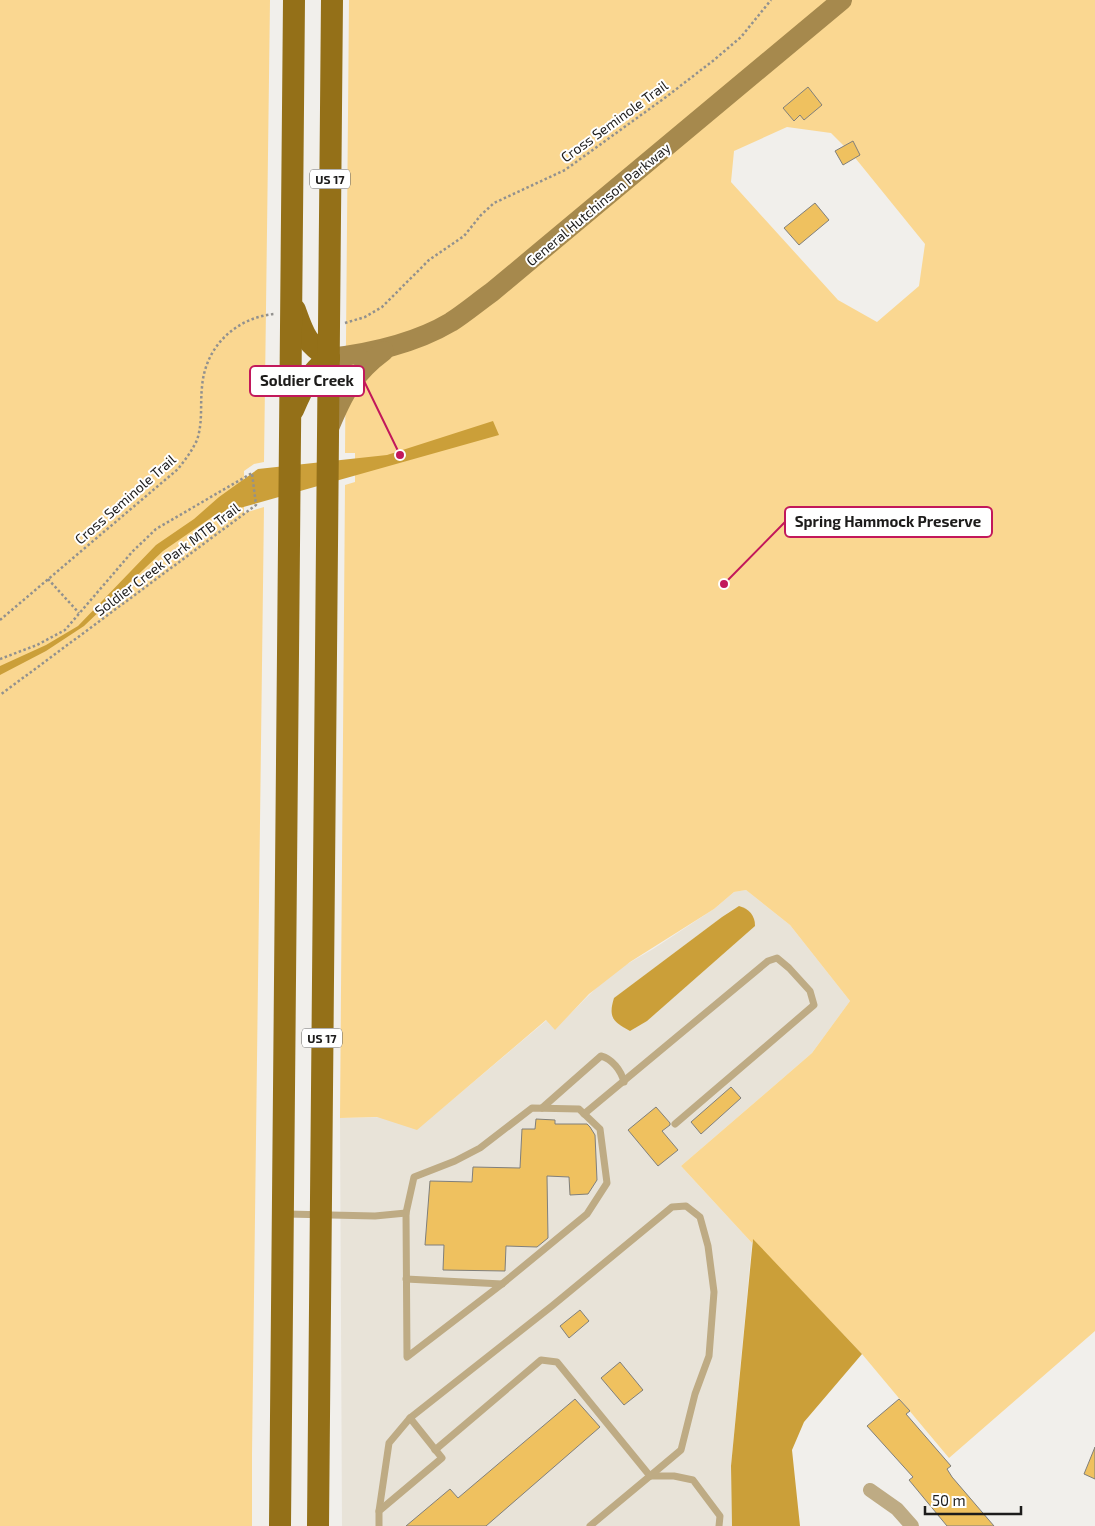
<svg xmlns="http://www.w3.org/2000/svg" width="1095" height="1526" font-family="'Exo 2',sans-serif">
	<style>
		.built { fill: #e8e3d8; fill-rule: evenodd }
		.green { fill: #fad791; fill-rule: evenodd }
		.water { fill: #cb9f39 }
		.building { fill: #efc15f; stroke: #807f7b }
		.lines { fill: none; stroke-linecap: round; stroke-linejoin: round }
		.path { stroke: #92918e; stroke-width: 2.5; stroke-dasharray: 2.5 2.5; stroke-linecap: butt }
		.lane { stroke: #beab84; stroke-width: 7 }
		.street { stroke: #beab84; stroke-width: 14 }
		.secondary { stroke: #a6894d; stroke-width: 20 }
		.primary { stroke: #947018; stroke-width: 22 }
		.labels { text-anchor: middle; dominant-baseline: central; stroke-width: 4; stroke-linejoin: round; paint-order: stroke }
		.shield { fill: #fff; stroke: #61605f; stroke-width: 1 }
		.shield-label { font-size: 12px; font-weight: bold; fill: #1d1c1b }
		.street-label { font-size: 14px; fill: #1d1c1b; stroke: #fff }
		.leader { fill: none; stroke: #c2185b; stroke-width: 2 }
		.callout-dot { fill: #c2185b; stroke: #fff; stroke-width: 2 }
		.callout { fill: #fff; stroke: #c2185b; stroke-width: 2 }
		.callout-label { font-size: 15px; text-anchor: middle; font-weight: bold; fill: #1d1c1b }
	</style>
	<rect width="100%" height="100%" fill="#f1efeb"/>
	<path class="built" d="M746 890 790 925 850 1001 812 1053 681 1166 752 1243 731 1466 732 1526H342L340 1118 433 1116 547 1020 555 1029 610 974 653 949 714 909 734 892ZM738 906 614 998 722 917Z"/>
	<g class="green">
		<path d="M0 0H270L264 462 254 464 244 471V513L264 507 252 1454V1526H0Z"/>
		<path d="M349 0H1095V1331L949 1458 862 1354 753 1240 752 1243 681 1166 812 1053 850 1001 790 925 746 890 734 892 714 909 630 962 589 994 555 1030 546 1020 417 1130 377 1117 340 1118 345 485 355 482V453H345ZM787 127 831 133 852 154 925 244 919 286 877 322 838 300 731 182 734 151Z"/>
	</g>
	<g class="water">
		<path d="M493 421 499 435 215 515 163 551 84 626 46 651 0 675V666L46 645 78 626 156 545 194 519 219 497 258 469 387 455Z"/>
		<path d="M739 906C749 909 755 915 755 926L647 1021 630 1031C613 1022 608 1017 614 998L722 917Z"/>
		<path d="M753 1239 862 1354 804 1422 792 1450 800 1526H732L731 1466Z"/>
	</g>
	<g class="building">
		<path d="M808 87 822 105 804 120 800 115 794 121 783 108Z"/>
		<path d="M853 141 860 155 843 165 835 151Z"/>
		<path d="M815 203 829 220 799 245 784 228Z"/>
		<path d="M731 1087 741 1098 701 1134 691 1122Z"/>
		<path d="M656 1107 670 1123V1125L662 1131 678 1150 658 1166 628 1130Z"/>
		<path d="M536 1119 555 1120V1124H587L590 1127 595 1135 597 1180 588 1194 570 1195 569 1177 547 1176 548 1238 537 1247 506 1246 505 1271 443 1270 444 1245H425L430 1181 472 1182 473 1167 520 1168 522 1129H535Z"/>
		<path d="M580 1310 589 1321 569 1338 560 1326Z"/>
		<path d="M620 1362 643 1390 624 1405 601 1378Z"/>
		<path d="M575 1399 600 1427 486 1526H406L450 1489 458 1498Z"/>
		<path d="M899 1399 910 1411 906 1414 951 1466 947 1469 952 1477 994 1526H947L909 1480 913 1477 867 1426Z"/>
		<path d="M1095 1447V1479L1084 1474Z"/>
	</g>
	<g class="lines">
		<g class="path">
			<path d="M345 323 365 317 382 307 429 260 464 236 481 215 494 203 565 170 666 97 714 60 741 37 771 0"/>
			<path d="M48 579 79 613"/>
			<path d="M0 620 178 469C185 460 192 451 197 440 203 422 200 405 202 387 205 347 235 318 274 314"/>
			<path d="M0 659 37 645 65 630 132 552 156 529 252 473 256 505 0 695"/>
		</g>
		<g class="lane">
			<path d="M532 1108 579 1109 600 1129 607 1183 587 1214 502 1284 407 1357 406 1213 414 1177 455 1161 480 1148Z"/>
			<path d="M542 1108 601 1056C612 1059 621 1070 624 1082"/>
			<path d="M584 1114 768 961 777 958 789 968 810 991 814 1005 675 1124"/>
			<path d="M286 1214 375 1216 406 1213"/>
			<path d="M406 1279 502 1284"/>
			<path d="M435 1450 541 1360 557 1362 650 1476 590 1526"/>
			<path d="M650 1476H674L693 1480 720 1516 719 1526"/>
			<path d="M379 1511 389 1443 410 1418"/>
			<path d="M379 1526V1511L442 1458 410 1418 552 1306 672 1207 686 1206 700 1217 708 1246 714 1292 709 1356 695 1394 681 1450 650 1476"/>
		</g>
		<path class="street" d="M870 1490 897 1509 912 1526"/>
		<g class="secondary">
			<path d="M329 358C371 353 414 344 451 322 465 313 478 302 492 292L842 0"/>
			<path d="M329 428C343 394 353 374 384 351"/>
		</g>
		<g class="primary">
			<path d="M295 310C304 335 306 343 329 358"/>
			<path d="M293 410C303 387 309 373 329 358"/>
			<path d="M280 1526 294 0"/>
			<path d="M318 1526 332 0"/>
		</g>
	</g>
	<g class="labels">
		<g class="shield">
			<rect x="310" y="169.5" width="40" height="19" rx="4"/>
			<rect x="302" y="1028.5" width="40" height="19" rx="4"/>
		</g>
		<g class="shield-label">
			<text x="330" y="179">US 17</text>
			<text x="322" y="1038">US 17</text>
		</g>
		<g class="street-label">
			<text transform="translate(614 121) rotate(-36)">Cross Seminole Trail</text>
			<text transform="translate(598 204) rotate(-40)">General Hutchinson Parkway</text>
			<text transform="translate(125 499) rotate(-41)">Cross Seminole Trail</text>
			<text transform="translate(167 559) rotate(-37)">Soldier Creek Park MTB Trail</text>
		</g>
	</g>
	<path class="leader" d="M400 455L364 381M724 584L785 522"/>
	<g class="callout-dot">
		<circle cx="400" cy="455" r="5"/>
		<circle cx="724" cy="584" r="5"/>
	</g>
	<g class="callout">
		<rect x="250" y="366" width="114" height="30" rx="5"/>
		<rect x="785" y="507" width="207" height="30" rx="5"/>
	</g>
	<g class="callout-label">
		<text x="307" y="386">Soldier Creek</text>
		<text x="888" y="527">Spring Hammock Preserve</text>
	</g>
	<path d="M925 1506v8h96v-8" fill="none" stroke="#1d1c1b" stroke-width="2.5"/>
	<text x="932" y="1506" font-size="15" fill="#1d1c1b" stroke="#ffffff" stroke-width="4" paint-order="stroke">50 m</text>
</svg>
